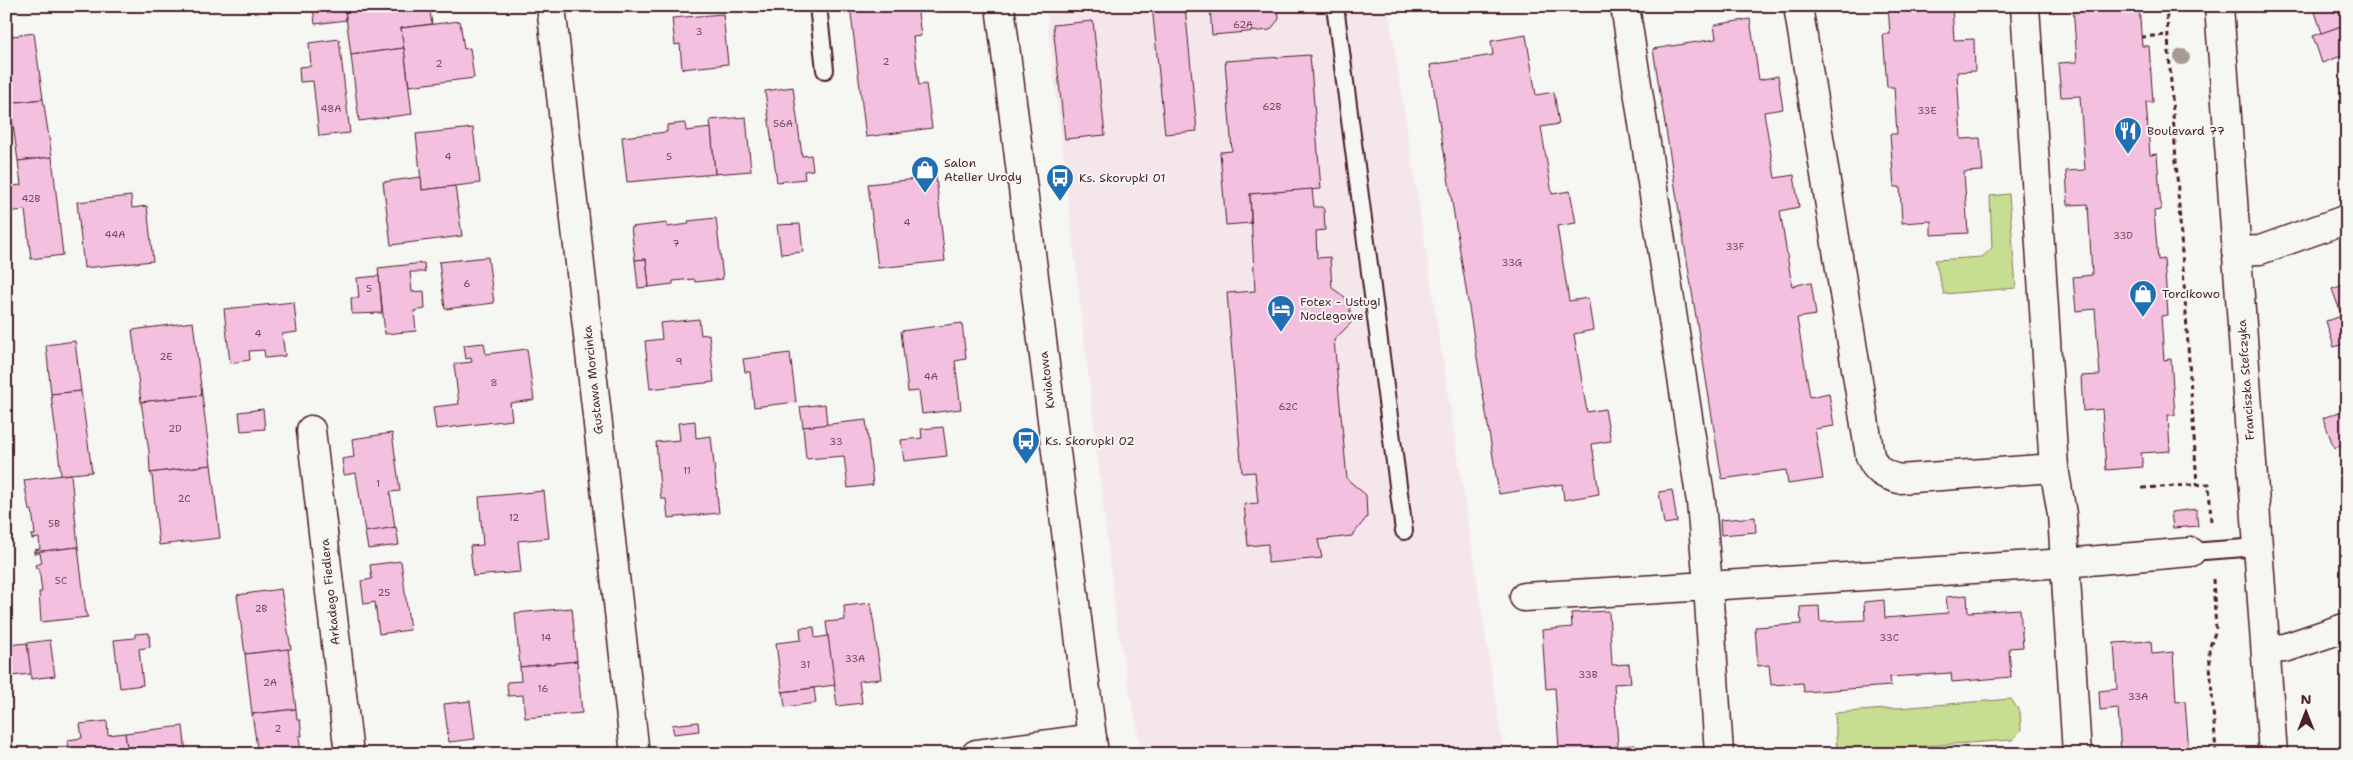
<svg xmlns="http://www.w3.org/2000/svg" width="2353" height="760" font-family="'Shantell Sans',sans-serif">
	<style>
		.built { fill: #f5e6ec }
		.green { fill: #c7dd92; stroke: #887e5e }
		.building { fill: #f3c0df; stroke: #4a1f2b }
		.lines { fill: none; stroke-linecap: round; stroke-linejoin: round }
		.service-casing { stroke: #4a1f2b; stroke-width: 20 }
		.minor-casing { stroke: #4a1f2b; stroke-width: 31 }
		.tertiary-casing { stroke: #4a1f2b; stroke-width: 31 }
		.path { stroke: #4a1f2b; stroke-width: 3; stroke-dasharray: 5 4; stroke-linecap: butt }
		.service { stroke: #f6f6f2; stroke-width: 16 }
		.minor { stroke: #f6f6f2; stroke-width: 28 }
		.tertiary { stroke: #f6f6f2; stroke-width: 28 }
		.tree { fill: #a89a93 }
		.labels { text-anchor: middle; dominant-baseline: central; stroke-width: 4; stroke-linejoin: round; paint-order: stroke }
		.number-label { font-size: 10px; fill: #744758 }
		.poi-label { font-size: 12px; fill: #4a1f2b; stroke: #f6f6f2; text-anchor: start }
		.street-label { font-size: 12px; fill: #4a1f2b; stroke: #f6f6f2 }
	</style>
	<rect width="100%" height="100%" fill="#f6f6f2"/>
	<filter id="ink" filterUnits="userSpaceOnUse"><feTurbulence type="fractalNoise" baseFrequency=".02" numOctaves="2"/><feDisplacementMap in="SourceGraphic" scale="10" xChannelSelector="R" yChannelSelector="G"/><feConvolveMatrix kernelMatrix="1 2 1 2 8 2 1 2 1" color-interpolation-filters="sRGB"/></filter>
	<g filter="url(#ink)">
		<path class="built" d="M1046 6H1388L1504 754H1142L1117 626Z"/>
		<g class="green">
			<path d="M2009 194 2016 288 1944 294 1935 260 1982 257 1992 248 1990 196Z"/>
			<path d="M2011 699 2020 712 2021 731 2012 740 1837 752 1835 713Z"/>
		</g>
		<g class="building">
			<path d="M313 6H345L346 20 315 24Z"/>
			<path d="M363 6H429L432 24 401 28 404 48 351 55 345 9Z"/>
			<path d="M850 6H917L921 36 913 37 919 85 926 84 932 128 866 137Z"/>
			<path d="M1152 6H1185L1197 131 1165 134Z"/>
			<path d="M1210 6H1278L1279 19 1270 30 1212 35Z"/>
			<path d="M1888 6H1952L1954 40 1974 39 1975 71 1957 72 1961 139 1980 138 1983 171 1964 172 1968 233 1931 235V221L1902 223 1900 187H1894L1890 134H1897L1894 87H1887L1883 34H1890Z"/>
			<path d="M2073 6H2139L2142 46H2149L2153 102H2146L2150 155 2157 154 2161 210 2154 211 2158 260 2164 259 2168 315 2161 316 2164 360 2171 359 2175 415H2168L2170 451 2141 453 2143 467 2106 470 2102 409 2083 411 2081 376 2100 375 2095 309 2076 311 2073 277 2092 275 2088 204 2068 205 2066 171 2085 170 2080 96 2061 97 2058 63 2077 62Z"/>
			<path d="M2313 6H2347V24L2322 33Z"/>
			<path d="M723 14 728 64 682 69 680 44 675 45 672 18Z"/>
			<path d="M1750 19 1759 80 1778 76 1783 109 1764 112 1775 178 1794 175 1799 207 1780 211 1792 286 1811 282 1816 315 1797 318 1810 397 1829 393 1834 426 1815 429 1823 479 1788 484 1786 470 1722 479 1653 49 1716 39 1714 25Z"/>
			<path d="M460 21 464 49 470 48 474 78 409 86 401 28Z"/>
			<path d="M1093 21 1105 135 1065 139 1053 25Z"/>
			<path d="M2347 24V54L2322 63 2313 36Z"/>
			<path d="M34 33 43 99 10 103 6 76V37Z"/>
			<path d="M1526 35 1536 95 1554 92 1559 124 1541 127 1552 194 1570 191 1576 223 1557 226 1569 301 1588 298 1593 330 1574 334 1587 412 1605 409 1611 441 1592 444 1599 494 1564 500 1562 484 1499 494 1430 65 1493 55 1491 41Z"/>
			<path d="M339 39 350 133 319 136 313 81 300 82 299 67 311 66 309 43Z"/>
			<path d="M404 48 412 114 359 121 351 55Z"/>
			<path d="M1310 55 1321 189 1250 194 1251 223 1226 225 1220 152 1232 151 1225 61Z"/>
			<path d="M793 87 802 156 811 155 813 170 804 171 805 179 777 182 765 91Z"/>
			<path d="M43 99 52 157 18 161 10 103Z"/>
			<path d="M746 117 751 171 715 174 710 120Z"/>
			<path d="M685 123 686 131 711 128 715 174 627 182 622 137 667 132V125Z"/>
			<path d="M473 128 480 183 422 190 416 134Z"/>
			<path d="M52 157 63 255 31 259 25 210 6 212V187L21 185 18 161Z"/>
			<path d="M421 177 422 190 455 186 462 236 391 245 383 182Z"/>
			<path d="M936 177 945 261 878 268 868 184Z"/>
			<path d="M1312 189 1314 207H1322L1324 210 1325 230 1316 231 1317 258 1330 257 1332 288 1349 300 1351 323 1334 340 1347 479 1366 495 1367 517 1352 536 1318 540 1322 558 1268 563V544L1248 546 1244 504 1258 503 1255 472 1242 473 1227 293 1255 291 1250 194Z"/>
			<path d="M131 196 132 208 147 206 153 261 84 268 77 202Z"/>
			<path d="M716 218 723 279 695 282 694 279 673 281V284L649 287 646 259 635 260 631 227 667 223V227L689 224 688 221Z"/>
			<path d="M800 224 803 252 781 254 777 225Z"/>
			<path d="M488 257 494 303 445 309 439 262Z"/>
			<path d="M646 259 649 287 638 288 635 260Z"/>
			<path d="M424 263 425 272H410L412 292 424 291 425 309 414 311 416 331 385 334 378 268Z"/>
			<path d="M379 276 382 313 352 314 351 298H359L357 278Z"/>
			<path d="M2347 284V330L2332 289Z"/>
			<path d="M294 302 297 332 282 334 285 356 265 358 264 350 249 351 250 360 230 363 224 309Z"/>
			<path d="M2342 316 2347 330V343L2334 347 2326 321Z"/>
			<path d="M699 319 701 335 709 334 714 382 650 389 645 341 662 339 660 323Z"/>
			<path d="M193 322 202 395 141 402 132 330Z"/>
			<path d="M962 323 966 359 955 361 961 409 922 414 919 391 908 392 901 331Z"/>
			<path d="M75 341 81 391 51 394 46 345Z"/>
			<path d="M484 343 486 354 527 349 534 400 510 403 512 420 436 429 433 407 459 404 454 364 472 362 471 358 466 359 464 345Z"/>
			<path d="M790 353 796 402 754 407 750 372H745L743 359Z"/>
			<path d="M81 391 92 472 61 475 51 394Z"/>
			<path d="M202 395 211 465 150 473 149 451 141 402Z"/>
			<path d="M825 404 827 425 803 427 800 407Z"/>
			<path d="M263 409 265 429 241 431 239 412Z"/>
			<path d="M2347 409V444L2334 448 2323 418Z"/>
			<path d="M866 420 873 485 848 488 844 456 806 459 803 427Z"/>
			<path d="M695 421 696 438 711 436 719 513 668 518 666 499H661L656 442 680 440 678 423Z"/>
			<path d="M943 427 947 456 904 461 901 440 922 438 921 429Z"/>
			<path d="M392 433 400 491 390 492 395 528 365 532 356 473 344 475 342 459 354 457 352 439Z"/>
			<path d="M211 465 220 538 159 545 152 475 150 473Z"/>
			<path d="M71 474 78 547 34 552V550L40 549 39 538 32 539 31 535H35L32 510H29L24 480Z"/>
			<path d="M1672 490 1677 522 1664 524 1659 492Z"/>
			<path d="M544 491 549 538 518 541 521 572 473 576 470 546 483 545 479 497Z"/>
			<path d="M2196 509 2198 526 2173 528 2171 512Z"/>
			<path d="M1755 517 1756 532 1721 535 1720 520Z"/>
			<path d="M396 527 399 545 368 549 365 532Z"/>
			<path d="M78 547 86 614 88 617 41 622 39 592H42L39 568H36L35 565 42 563 40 553 34 554V552Z"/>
			<path d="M401 561 410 630 379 634 375 602 364 604 361 581 372 579 370 565Z"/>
			<path d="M281 589 291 649 245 654 237 595Z"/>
			<path d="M1967 595 1968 612 2020 609 2023 647 2009 648 2011 677 1952 682 1951 673 1890 677 1891 686 1804 692 1803 683 1771 685 1769 665 1758 666 1755 627 1801 624 1800 607 1819 606 1820 622 1865 620 1864 602 1884 600 1885 618 1948 613 1946 597Z"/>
			<path d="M871 603 881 679 859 681 862 703 837 706 826 622 845 620 844 606Z"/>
			<path d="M572 608 577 661 520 667 515 613Z"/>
			<path d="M1609 611 1612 665 1629 664 1631 683 1614 684 1618 746 1635 745 1636 754H1551V750L1559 749 1555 688 1546 689 1542 630 1572 627 1571 613Z"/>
			<path d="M814 627 815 638 828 636 835 685 782 692 776 643 801 640 800 628Z"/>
			<path d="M149 633 150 647 139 649 143 685 120 688 114 640 135 638V634Z"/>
			<path d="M50 640 55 676 31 679 27 643Z"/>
			<path d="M2151 641 2152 654 2173 652 2176 702 2185 701 2189 752 2121 754 2118 708 2100 710 2099 691 2117 689 2114 643Z"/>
			<path d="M27 643 31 674 11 676 7 645Z"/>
			<path d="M288 649 296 709 252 714 245 654Z"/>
			<path d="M577 661 582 713 525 718 523 695 508 696 507 682 521 681 520 667Z"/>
			<path d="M814 688 816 703 785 707 783 692Z"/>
			<path d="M470 701 475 739 449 742 444 704Z"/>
			<path d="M296 709 297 720H300L302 736H299L301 754H258L252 714Z"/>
			<path d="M107 721 108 735 125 733 128 754H69L68 740 82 738 80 724Z"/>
			<path d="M698 722 699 731 674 734 672 725Z"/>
			<path d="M183 726 186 754H128L125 733Z"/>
		</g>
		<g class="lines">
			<defs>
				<g id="service">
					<path d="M818 6 825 70"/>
					<path d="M1335 6 1404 531"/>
					<path d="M2191 552 2258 547"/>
				</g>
				<g id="minor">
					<path d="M551 6 635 754"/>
					<path d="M1798 6 1870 456C1876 471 1884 475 1899 479L2054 468 2025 6"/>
					<path d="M2219 6 2273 754"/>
					<path d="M2236 251 2260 250 2347 219"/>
					<path d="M311 430 349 754"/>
					<path d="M2054 468 2062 514 2065 563 2191 552"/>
					<path d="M1524 597 1708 586 1701 502 1625 6"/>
					<path d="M2266 649 2285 648 2347 627"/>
					<path d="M976 754 1092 738"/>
					<path d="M1719 754 1708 586 2065 563 2077 754"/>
				</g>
				<path id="tertiary" d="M1000 6 1094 754"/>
			</defs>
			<use href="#service" class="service-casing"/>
			<use href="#minor" class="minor-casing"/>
			<use href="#tertiary" class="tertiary-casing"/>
			<g class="path">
				<path d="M2166 6 2197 484"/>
				<path d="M2141 37 2168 35"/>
				<path d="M2142 488 2209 484 2211 522"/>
				<path d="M2213 579 2216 630 2209 649 2216 754"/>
				<path d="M748 754 776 751"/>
			</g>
			<use href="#service" class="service"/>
			<use href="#minor" class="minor"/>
			<use href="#tertiary" class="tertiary"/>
		</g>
		<circle class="tree" cx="2182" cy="57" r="8"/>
	</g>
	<defs>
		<symbol id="restaurant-pin" viewBox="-11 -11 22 30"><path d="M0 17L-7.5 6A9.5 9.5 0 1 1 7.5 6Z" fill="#1f6fb2" stroke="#f6f6f2"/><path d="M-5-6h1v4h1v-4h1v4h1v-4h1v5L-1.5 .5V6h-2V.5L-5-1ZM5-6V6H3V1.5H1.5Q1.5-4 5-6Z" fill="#fff"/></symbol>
		<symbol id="shop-pin" viewBox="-11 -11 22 30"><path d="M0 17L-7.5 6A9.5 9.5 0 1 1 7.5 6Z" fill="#1f6fb2" stroke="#f6f6f2"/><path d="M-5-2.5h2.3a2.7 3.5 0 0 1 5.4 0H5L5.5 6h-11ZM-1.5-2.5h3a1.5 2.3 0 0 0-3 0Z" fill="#fff"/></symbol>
		<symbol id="bus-pin" viewBox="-11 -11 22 30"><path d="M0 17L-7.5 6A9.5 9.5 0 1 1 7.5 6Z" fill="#1f6fb2" stroke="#f6f6f2"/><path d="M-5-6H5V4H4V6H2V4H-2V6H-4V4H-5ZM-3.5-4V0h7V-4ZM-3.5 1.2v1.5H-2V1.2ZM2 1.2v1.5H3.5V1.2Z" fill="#fff"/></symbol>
		<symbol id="hotel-pin" viewBox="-11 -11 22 30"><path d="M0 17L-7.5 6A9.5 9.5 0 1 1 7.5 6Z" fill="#1f6fb2" stroke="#f6f6f2"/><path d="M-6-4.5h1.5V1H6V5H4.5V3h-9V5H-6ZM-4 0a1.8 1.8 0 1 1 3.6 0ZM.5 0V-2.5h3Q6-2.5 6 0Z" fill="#fff"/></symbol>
	</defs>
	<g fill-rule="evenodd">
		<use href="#restaurant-pin" x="2112" y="115" width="32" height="43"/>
		<use href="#shop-pin" x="909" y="154" width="32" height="43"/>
		<use href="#bus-pin" x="1044" y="162" width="32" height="43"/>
		<use href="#shop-pin" x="2127" y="278" width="32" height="43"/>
		<use href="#hotel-pin" x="1265" y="293" width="32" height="43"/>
		<use href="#bus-pin" x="1010" y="425" width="32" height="43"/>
	</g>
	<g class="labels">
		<g class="number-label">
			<text x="1243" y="24">62A</text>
			<text x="699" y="31">3</text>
			<text x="886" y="61">2</text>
			<text x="439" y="63">2</text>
			<text x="1272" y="106">62B</text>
			<text x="331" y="108">48A</text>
			<text x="1927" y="110">33E</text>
			<text x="783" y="123">56A</text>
			<text x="448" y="156">4</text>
			<text x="669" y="156">5</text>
			<text x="31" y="198">42B</text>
			<text x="907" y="222">4</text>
			<text x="115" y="234">44A</text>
			<text x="2123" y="235">33D</text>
			<text x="676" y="243">7</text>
			<text x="1735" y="246">33F</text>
			<text x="1512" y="262">33G</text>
			<text x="467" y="283">6</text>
			<text x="369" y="288">5</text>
			<text x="258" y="333">4</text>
			<text x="166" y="356">2E</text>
			<text x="679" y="361">9</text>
			<text x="931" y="376">4A</text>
			<text x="494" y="382">8</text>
			<text x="1288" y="406">62C</text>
			<text x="175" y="428">2D</text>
			<text x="836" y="441">33</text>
			<text x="687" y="470">11</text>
			<text x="378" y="483">1</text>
			<text x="184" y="498">2C</text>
			<text x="514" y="517">12</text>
			<text x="54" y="523">5B</text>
			<text x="61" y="580">5C</text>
			<text x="384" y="592">25</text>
			<text x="261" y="608">2B</text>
			<text x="546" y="637">14</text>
			<text x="1889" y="637">33C</text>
			<text x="855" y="658">33A</text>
			<text x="805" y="664">31</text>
			<text x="1588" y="674">33B</text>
			<text x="270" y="682">2A</text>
			<text x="543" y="688">16</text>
			<text x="2138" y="696">33A</text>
			<text x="278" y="728">2</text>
		</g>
		<g class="poi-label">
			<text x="2147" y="131">Boulevard 77</text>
			<text x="944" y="163">Salon<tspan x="944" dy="14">Atelier Urody</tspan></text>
			<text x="1079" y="178">Ks. Skorupki 01</text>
			<text x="2162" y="294">Torcikowo</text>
			<text x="1300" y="302">Fotex - Usługi<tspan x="1300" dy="14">Noclegowe</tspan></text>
			<text x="1045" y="441">Ks. Skorupki 02</text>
		</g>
		<g class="street-label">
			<text transform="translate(593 380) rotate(-96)">Gustawa Morcinka</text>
			<text transform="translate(1047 380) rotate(-97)">Kwiatowa</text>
			<text transform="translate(2246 380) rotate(-94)">Franciszka Stefczyka</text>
			<text transform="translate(330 592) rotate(-96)">Arkadego Fiedlera</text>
		</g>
	</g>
	<rect width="2353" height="760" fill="none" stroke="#f6f6f2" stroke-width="25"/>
	<rect x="12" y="12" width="2328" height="735" fill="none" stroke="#4a1f2b" stroke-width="2" filter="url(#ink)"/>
	<g transform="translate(2306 712)" stroke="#f6f6f2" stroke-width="4" paint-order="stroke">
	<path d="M0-4L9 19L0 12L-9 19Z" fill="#4a1f2b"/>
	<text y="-8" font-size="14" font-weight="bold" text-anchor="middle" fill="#4a1f2b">N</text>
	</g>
</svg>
